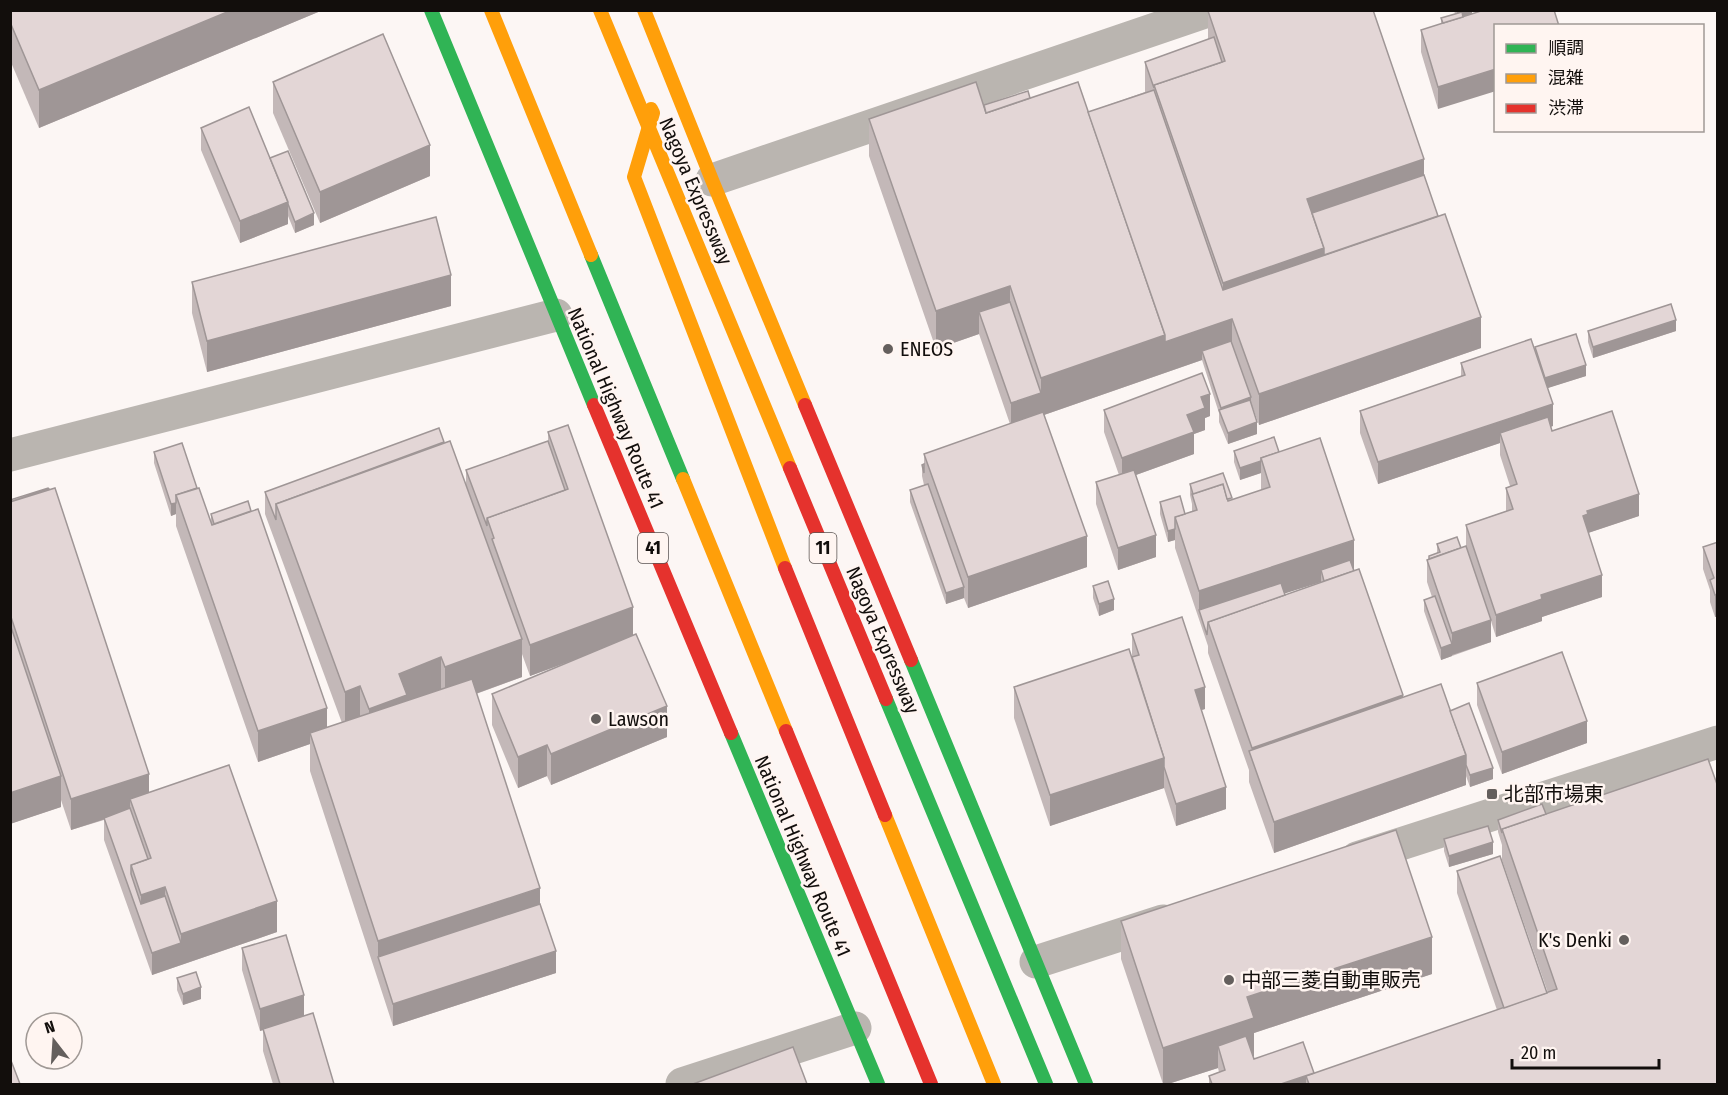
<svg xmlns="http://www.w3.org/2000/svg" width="1728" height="1095" font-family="'Fira Sans Condensed','Noto Sans JP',sans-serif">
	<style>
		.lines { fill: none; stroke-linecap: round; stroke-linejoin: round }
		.street { stroke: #bab5b0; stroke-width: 33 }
		.fast { stroke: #30b455; stroke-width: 14 }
		.slow { stroke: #ff9f0a; stroke-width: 14 }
		.jam { stroke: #e5322d; stroke-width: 14 }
		.fast-bridge { stroke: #30b455; stroke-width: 14 }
		.slow-bridge { stroke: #ff9f0a; stroke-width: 14 }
		.jam-bridge { stroke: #e5322d; stroke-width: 14 }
		.wall { fill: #c3b8b8; fill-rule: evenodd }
		.shaded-wall { fill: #9f9696 }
		.building { fill: #e3d6d6; stroke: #9f9696; stroke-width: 1.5 }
		.poi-dot { fill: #645f5d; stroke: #fff5f1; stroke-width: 2 }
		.labels { text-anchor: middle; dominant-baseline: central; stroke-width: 5; stroke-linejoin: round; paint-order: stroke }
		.shield { fill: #fff5f1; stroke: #595351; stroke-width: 1.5 }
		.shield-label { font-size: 18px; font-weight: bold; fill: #120e0c }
		.street-label { font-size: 20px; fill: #120e0c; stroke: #fff5f1 }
		.poi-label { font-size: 20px; fill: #120e0c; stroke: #fff5f1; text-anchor: start }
	</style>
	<rect width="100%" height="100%" fill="#fcf6f4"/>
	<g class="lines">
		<g class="street">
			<path d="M712 180 1211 10"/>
			<path d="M10 455 556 315"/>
			<path d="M1357 858 1718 742"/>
			<path d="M1036 962 1163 921"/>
			<path d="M682 1084 855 1028"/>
		</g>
		<g class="fast">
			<path d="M431 10 594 405"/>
			<path d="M591 255 683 479"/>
			<path d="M911 660 1086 1084"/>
			<path d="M731 733 878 1084"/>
		</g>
		<g class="slow">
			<path d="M491 10 591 255"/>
			<path d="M644 10 712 180 805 405"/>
			<path d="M651 109 653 113 634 177 785 568"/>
			<path d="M683 479 786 731"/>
			<path d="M885 815 994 1084"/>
		</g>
		<g class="jam">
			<path d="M594 405 731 733"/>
			<path d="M805 405 911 660"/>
			<path d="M785 568 885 815"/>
			<path d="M786 731 931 1084"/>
		</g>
		<path class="fast-bridge" d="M886 699 1046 1084"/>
		<path class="slow-bridge" d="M600 10 790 468"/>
		<path class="jam-bridge" d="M790 468 886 699"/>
	</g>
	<g class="wall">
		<path d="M10 10H323L39 128 10 60Z"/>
		<path d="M1454 10H1472L1438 109 1421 52V30L1441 24V18L1455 14Z"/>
		<path d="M1208 11 1424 175 1481 348 1259 425 1251 403 1257 434 1228 444 1219 422V413L1202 360 1044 415 1087 567 968 608 964 598 946 604 910 502V490L924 485 922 476V465L924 464V454L1010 424 979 334 936 349 869 156V119L984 105 1030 98 1088 112 1145 92V62L1208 39Z"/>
		<path d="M273 82 430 176 320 223 273 113Z"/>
		<path d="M201 128 270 158 314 225 295 233 288 216V224L240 243 201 150Z"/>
		<path d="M192 282 451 306 207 372 192 313Z"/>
		<path d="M1588 331H1676L1593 358 1588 342Z"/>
		<path d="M1535 347 1586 376 1547 388 1553 426 1550 427 1552 431 1639 516 1588 533 1602 597 1542 617V621L1496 637 1491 621V642L1441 660 1424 611V600L1432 597 1427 582V560L1429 559V556L1437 553V544L1461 548 1466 547V525L1506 511V488L1510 486 1500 455V443L1378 484 1360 433V411L1461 377V363L1535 351Z"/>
		<path d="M1104 410 1210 416 1205 418V430L1194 434V454L1136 475 1156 557 1118 570 1096 504V482L1119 475 1104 432Z"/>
		<path d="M548 432 633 635 667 737 551 785 547 776 518 788 492 725V694L571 661 530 676 522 654V677L476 694 540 904 556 973 393 1026 310 771V744L258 762 176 526V514L171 516 154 463V452L197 488 211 523V514L327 727 342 723 265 514V492L444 442 466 486V470L548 441Z"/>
		<path d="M1234 451 1279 452 1354 570 1403 697 1450 711 1493 779 1470 787 1466 776V785L1274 853 1249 782V770L1208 653V646L1175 548V540L1168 542 1160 514V502L1185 514 1192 511V504L1190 495V484L1232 500 1261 490V473L1240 480 1234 462ZM1321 582 1285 595 1284 593Z"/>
		<path d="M10 500 149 793 277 932 152 975 104 840V820L71 830 61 800V807L10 824Z"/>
		<path d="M1717 535 1718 616 1715 617 1710 602V590L1703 569V547L1717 542Z"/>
		<path d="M1093 586 1114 610 1099 616 1093 598Z"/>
		<path d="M1132 634 1205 709 1201 710 1226 809 1176 826 1164 788 1050 826 1014 718V687L1132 657Z"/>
		<path d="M1477 683 1587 743 1502 774 1477 705Z"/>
		<path d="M1546 814 1718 1084H1209V1076L1219 1072 1218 1068 1168 1084H1163L1121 959V921L1432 974 1254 1033V1056H1253L1254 1059 1314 1074 1497 1010 1457 893V871L1548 993 1502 860V845L1498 832V820Z"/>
		<path d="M1444 839 1493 854 1449 867 1444 851Z"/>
		<path d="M242 948 304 1016 334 1084H273L263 1051V1030L260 1031 242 970Z"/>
		<path d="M177 978 201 999 183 1005 177 990Z"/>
	</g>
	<g class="shaded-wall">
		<path d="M232 10H323L39 128V90Z"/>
		<path d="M1457 10H1472V17L1457 22Z"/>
		<path d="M1496 69V91L1438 109V87Z"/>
		<path d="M430 145V176L320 223V192Z"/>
		<path d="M1424 159V197L1314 234 1307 199Z"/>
		<path d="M288 202V224L240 243V221Z"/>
		<path d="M314 213V225L295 233V222Z"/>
		<path d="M1324 248V264L1223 321V283Z"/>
		<path d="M451 275V306L207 372V341Z"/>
		<path d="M1010 286V324L979 312V334L936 349V311Z"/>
		<path d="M1481 317V348L1259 425V394Z"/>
		<path d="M1232 319V350L1202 351V360L1041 416V378L1165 335Z"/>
		<path d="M1676 320V331L1593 358V347Z"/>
		<path d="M1586 365V376L1545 389V378Z"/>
		<path d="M1041 393V415L1011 425V403Z"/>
		<path d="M1210 394V416L1205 418V430L1194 434V454L1122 480V458L1187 415 1201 397Z"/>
		<path d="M1251 397V408L1221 416V408Z"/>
		<path d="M1553 404V426L1503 442 1500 433V443L1378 484V462Z"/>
		<path d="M1257 422V434L1228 444V433Z"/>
		<path d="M1261 461V473L1240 480V468Z"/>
		<path d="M1639 494V516L1588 533 1583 516 1587 511Z"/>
		<path d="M176 503V514L171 516V504Z"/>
		<path d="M1175 529V540L1168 542V531Z"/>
		<path d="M1156 535V557L1118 570V548Z"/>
		<path d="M1087 536V567L968 608V577Z"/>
		<path d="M1354 540V571L1321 570V582L1202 620 1199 610V591Z"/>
		<path d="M1602 575V597L1542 617V621L1496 637V615L1541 595Z"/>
		<path d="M964 587V598L946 604V593Z"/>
		<path d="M1718 594V616L1715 617V595Z"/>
		<path d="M1114 599V610L1099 616V604Z"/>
		<path d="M633 607V638L530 676V645Z"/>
		<path d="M1491 620V642L1452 655V633Z"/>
		<path d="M522 639V677L445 705V667Z"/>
		<path d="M1452 644V656L1441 660V648Z"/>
		<path d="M441 657V695L369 747V709L399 674Z"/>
		<path d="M360 686V724L345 730V692Z"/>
		<path d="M1205 687V709L1195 712V690Z"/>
		<path d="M1403 695V726L1252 760V748Z"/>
		<path d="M667 706V737L551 785V754Z"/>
		<path d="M327 708V739L310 733V744L258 762V731Z"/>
		<path d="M1587 721V743L1502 774V752Z"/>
		<path d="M547 745V776L518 788V757Z"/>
		<path d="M1466 755V785L1274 853V822Z"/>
		<path d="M1164 758V788L1050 826V795Z"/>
		<path d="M1493 768V779L1470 787V775Z"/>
		<path d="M149 774V805L130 799V811L71 830V799Z"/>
		<path d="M61 776V807L10 824V793Z"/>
		<path d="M1226 787V809L1176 826V804Z"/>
		<path d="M1493 842V854L1449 867V856Z"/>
		<path d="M165 887V918L141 923V895Z"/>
		<path d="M540 888V926L378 957V941Z"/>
		<path d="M277 901V932L152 975V953L181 943V934Z"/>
		<path d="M1432 937V974L1254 1033V1056L1224 1066 1218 1046V1068L1168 1084H1163V1048L1247 997Z"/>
		<path d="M556 951V973L393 1026V1004Z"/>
		<path d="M201 987V999L183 1005V994Z"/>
		<path d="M304 995V1017L260 1031V1009Z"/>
		<path d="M1314 1073 1306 1076V1084H1281Z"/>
	</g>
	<g class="building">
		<path d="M10 10H232L39 90 10 22Z"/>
		<path d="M1373 10 1424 159 1307 199 1324 248 1223 283 1154 85 1225 61 1208 11 1209 10Z"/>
		<path d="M1484 10H1554L1559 26H1496V69L1438 87 1421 30Z"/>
		<path d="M1462 12 1463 17 1443 23 1441 18Z"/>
		<path d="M383 34 430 145 320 192 273 82Z"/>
		<path d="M1214 37 1222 62 1154 85V88L1145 62Z"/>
		<path d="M976 82 986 113 1078 82 1165 335 1041 378 1010 286 936 311 869 119Z"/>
		<path d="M1154 90 1223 290 1445 214 1481 317 1259 394 1232 319 1165 342V335L1088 112Z"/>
		<path d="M1028 91 1030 98 986 113 984 105Z"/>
		<path d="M249 107 288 202 240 221 201 128Z"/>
		<path d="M288 151 314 213 295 222 288 204V202L270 158Z"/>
		<path d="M1424 175 1438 216 1324 255V248L1312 213Z"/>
		<path d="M436 217 451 275 207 341 192 282Z"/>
		<path d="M1010 302 1041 393 1011 403 979 312Z"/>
		<path d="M1671 304 1676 320 1593 347 1588 331Z"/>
		<path d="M1576 334 1586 365 1545 378 1535 347Z"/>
		<path d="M1531 339 1553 404 1378 462 1360 411 1465 375 1461 363Z"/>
		<path d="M1231 341 1251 397 1221 408 1202 351Z"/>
		<path d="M1202 373 1210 394 1201 397 1205 408 1187 415 1194 432 1122 458 1104 410Z"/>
		<path d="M1250 400 1257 422 1228 433 1219 410Z"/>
		<path d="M1612 411 1639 494 1587 511 1588 514 1583 516 1602 575 1541 595 1542 599 1496 615 1466 525 1513 509 1506 488 1517 484 1500 433 1548 417 1552 431Z"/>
		<path d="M1043 412 1087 536 968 577 924 454Z"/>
		<path d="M568 425 633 607 530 645 492 539 494 538 487 518 568 489 548 432Z"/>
		<path d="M439 428 444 442 276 504V520L265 492Z"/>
		<path d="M1274 437 1279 452 1261 458V461L1240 468 1234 451Z"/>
		<path d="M1320 438 1354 540 1199 591 1175 517 1197 510 1192 494 1223 484 1228 501 1270 487 1261 458Z"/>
		<path d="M450 441 522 639 445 667 441 657 399 674 407 695 369 709 360 686 345 692 276 504Z"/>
		<path d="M548 441 565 490 487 518V526L466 470Z"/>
		<path d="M182 443 197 488 176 495V503L171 504 154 452Z"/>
		<path d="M924 464V473L922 465Z"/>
		<path d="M1134 470 1156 535 1118 548 1096 482Z"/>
		<path d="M1223 473 1232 498 1227 499 1223 484 1193 494 1190 484Z"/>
		<path d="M928 484 964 587 946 593 910 490Z"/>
		<path d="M48 488 49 489 10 502V500Z"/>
		<path d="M55 488 149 774 71 799 10 614V502Z"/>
		<path d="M199 488 212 525 258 509 327 708 258 731 176 495Z"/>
		<path d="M1180 496 1185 514 1175 517V529L1168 531 1160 502Z"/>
		<path d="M248 501 251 511 214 524 211 514Z"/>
		<path d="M1457 537 1461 548 1429 559V556L1440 552 1437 544Z"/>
		<path d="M1718 542V594L1715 595 1710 580 1714 578 1703 547Z"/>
		<path d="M1466 546 1491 620 1452 633 1427 560Z"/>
		<path d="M1350 560 1354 571 1324 581 1321 570Z"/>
		<path d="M1359 569 1403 695 1252 748 1208 622Z"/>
		<path d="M1108 581 1114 599 1099 604 1093 586Z"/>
		<path d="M1281 583 1285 595 1208 622 1207 635 1199 610Z"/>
		<path d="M1435 596 1452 644 1441 648 1424 600Z"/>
		<path d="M1182 617 1205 687 1195 690 1226 787 1176 804 1164 767V758L1132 657 1139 655 1132 634Z"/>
		<path d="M10 624 61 776 10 793Z"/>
		<path d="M636 634 667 706 551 754 547 745 518 757 492 694Z"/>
		<path d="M1129 649 1164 758 1050 795 1014 687Z"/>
		<path d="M1562 652 1587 721 1502 752 1477 683Z"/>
		<path d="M472 679 540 888 378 941 310 733Z"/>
		<path d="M1441 684 1466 755 1274 822 1249 751Z"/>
		<path d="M1469 703 1493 768 1470 775 1466 765V755L1450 711Z"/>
		<path d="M1708 759 1718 787V1084H1309L1306 1076 1557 989 1502 829Z"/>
		<path d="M229 765 277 901 181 934 165 887 141 895 131 865 151 858 130 799Z"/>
		<path d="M1542 804 1546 814 1502 829V833L1498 820Z"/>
		<path d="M130 808 148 859 131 865V874L141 904 165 896 181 943 152 953 104 818Z"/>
		<path d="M1488 826 1493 842 1449 856 1444 839Z"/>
		<path d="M1396 830 1432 937 1247 997 1254 1018 1163 1048 1121 921Z"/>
		<path d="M1500 856 1547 993 1504 1008 1457 871Z"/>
		<path d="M540 904 556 951 393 1004 378 957Z"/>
		<path d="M286 935 304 995 260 1009 242 948Z"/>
		<path d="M196 972 201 987 183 994 177 978Z"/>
		<path d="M313 1013 334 1084H280L263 1029Z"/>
		<path d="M1246 1036 1254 1059 1303 1042 1314 1073 1281 1084H1212L1209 1076 1225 1070 1218 1046Z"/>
		<path d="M793 1047 807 1084H693Z"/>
		<path d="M10 1058 20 1084H10Z"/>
	</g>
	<g class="poi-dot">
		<circle cx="888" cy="349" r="6"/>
		<circle cx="596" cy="719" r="6"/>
		<rect x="1486" y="788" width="12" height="12" rx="3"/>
		<circle cx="1624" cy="940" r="6"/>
		<circle cx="1229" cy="980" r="6"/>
	</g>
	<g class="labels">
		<g class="shield">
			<rect x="638" y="533" width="30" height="30" rx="4.5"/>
			<rect x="809.5" y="533" width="27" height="30" rx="4.5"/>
		</g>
		<g class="shield-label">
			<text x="653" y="548">41</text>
			<text x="823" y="548">11</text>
		</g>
		<g class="street-label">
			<text transform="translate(696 191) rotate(67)">Nagoya Expressway</text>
			<text transform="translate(616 408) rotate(67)">National Highway Route 41</text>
			<text transform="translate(883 640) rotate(67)">Nagoya Expressway</text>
			<text transform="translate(803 856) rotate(67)">National Highway Route 41</text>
		</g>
		<g class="poi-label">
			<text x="900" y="349">ENEOS</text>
			<text x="608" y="719">Lawson</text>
			<text x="1504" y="794">北部市場東</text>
			<text x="1612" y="940" text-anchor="end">K's Denki</text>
			<text x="1241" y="980">中部三菱自動車販売</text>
		</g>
	</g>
	<rect width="1728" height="1095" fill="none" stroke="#120e0c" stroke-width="24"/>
	<rect x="1494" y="24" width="210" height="108" fill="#fff5f1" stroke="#a09995" stroke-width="1.5"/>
	<rect x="1506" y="44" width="30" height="9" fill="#30b455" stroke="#a09995" stroke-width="1.5"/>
	<text x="1548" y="54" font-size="18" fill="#120e0c">順調</text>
	<rect x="1506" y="74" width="30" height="9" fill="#ff9f0a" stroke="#a09995" stroke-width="1.5"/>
	<text x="1548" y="84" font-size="18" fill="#120e0c">混雑</text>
	<rect x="1506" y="104" width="30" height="9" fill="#e5322d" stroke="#a09995" stroke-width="1.5"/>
	<text x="1548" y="114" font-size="18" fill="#120e0c">渋滞</text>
	<g transform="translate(54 1041) rotate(343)"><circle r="28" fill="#fff5f1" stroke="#a09995" stroke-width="1.5"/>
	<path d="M0-4.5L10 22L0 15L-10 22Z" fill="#645f5d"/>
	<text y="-9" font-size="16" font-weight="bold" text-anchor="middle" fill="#120e0c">N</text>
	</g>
	<path d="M1512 1059v9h147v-9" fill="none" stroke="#120e0c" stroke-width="3"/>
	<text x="1521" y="1059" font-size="18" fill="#120e0c" stroke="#fff5f1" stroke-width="4.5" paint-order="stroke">20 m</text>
</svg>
